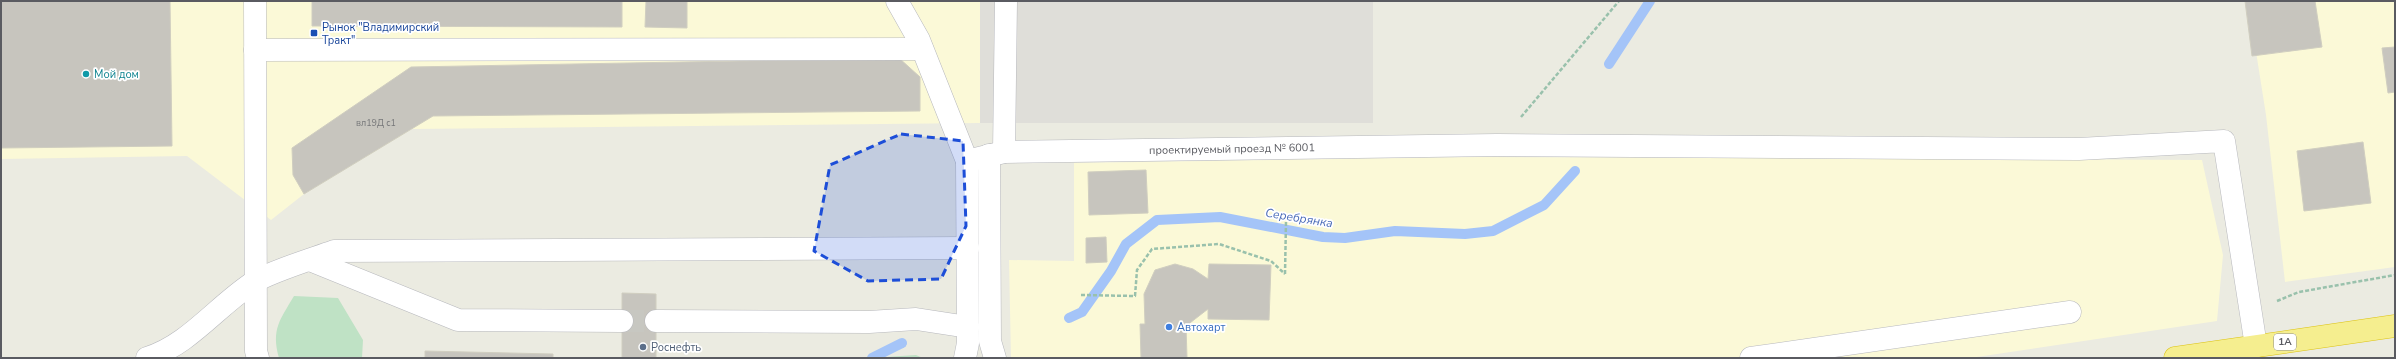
<svg xmlns="http://www.w3.org/2000/svg" width="2396" height="359" font-family="'Nunito Sans',sans-serif">
	<style>
		.commercial { fill: #fbf9d7 }
		.industrial { fill: #dfded9 }
		.green { fill: #bfe2c5 }
		.lines { fill: none; stroke-linecap: round; stroke-linejoin: round }
		.stream { stroke: #a4c4f8; stroke-width: 10 }
		.building { fill: #c7c5be; stroke: #d0cec0 }
		.minor-tunnel { stroke: #c7c7c1; stroke-width: 22; stroke-dasharray: 22 11; stroke-linecap: butt }
		.minor-casing { stroke: #b7b8bd; stroke-width: 23 }
		.highway-casing { stroke: #dcc210; stroke-width: 23 }
		.path { stroke: #99c1ac; stroke-width: 2.5; stroke-dasharray: 4 2; stroke-linecap: butt }
		.minor { stroke: #fff; stroke-width: 22 }
		.highway { stroke: #f5ee8f; stroke-width: 22 }
		.marked { fill: #1d4ed8; fill-opacity: 0.2; stroke: #1d4ed8; stroke-width: 3; stroke-dasharray: 8 5; stroke-linejoin: round }
		.transit-dot { fill: #1a4fb4; stroke: #fff; stroke-width: 1.5 }
		.culture-dot { fill: #0f9aa8; stroke: #fff; stroke-width: 1.5 }
		.shop-dot { fill: #3f7fe0; stroke: #fff; stroke-width: 1.5 }
		.service-dot { fill: #5c6f8a; stroke: #fff; stroke-width: 1.5 }
		.labels { text-anchor: middle; dominant-baseline: central; stroke-width: 3.5; stroke-linejoin: round; paint-order: stroke }
		.number-label { font-size: 9px; fill: #757678 }
		.shield { fill: #fff; stroke: #8c8c90; stroke-width: 1 }
		.shield-label { font-size: 10px; font-weight: bold; fill: #5a5b61 }
		.transit-label { font-size: 11px; fill: #164399; stroke: #fff; text-anchor: start }
		.culture-label { font-size: 11px; fill: #0d838f; stroke: #fff; text-anchor: start }
		.street-label { font-size: 11px; fill: #5a5b61; stroke: #fff }
		.shop-label { font-size: 11px; fill: #366cbe; stroke: #fff; text-anchor: start }
		.service-label { font-size: 11px; fill: #4e5e75; stroke: #fff; text-anchor: start }
		.water-label { font-size: 12px; font-style: italic; fill: #4a6bb9; stroke: #fff }
	</style>
	<rect width="100%" height="100%" fill="#ebebe1"/>
	<g class="commercial">
		<path d="M1 1H981L980 123 412 129 304 194 271 220 187 156 1 159Z"/>
		<path d="M2248 1H2395V267L2285 282 2266 115Z"/>
		<path d="M1481 157 2202 160 2223 255 2217 321 1970 358H1011L1009 260 1074 261V163Z"/>
	</g>
	<rect class="industrial" x="980" y="1" width="393" height="122"/>
	<g class="green">
		<path d="M294 296 338 298 363 340 362 358H279C271 329 280 320 294 296Z"/>
		<path d="M916 355 923 358H871Z"/>
	</g>
	<g class="lines">
		<g class="stream">
			<path d="M1609 64 1650 1"/>
			<path d="M1069 318 1082 312 1111 271 1126 244 1157 220 1220 217 1323 237 1345 238 1395 231 1465 234 1493 231 1544 205 1575 171"/>
			<path d="M872 358 902 343"/>
		</g>
	</g>
	<g class="building">
		<path d="M1 1H170L172 146 1 148Z"/>
		<path d="M312 1H622V27L312 26Z"/>
		<path d="M646 1H687V28L645 27Z"/>
		<path d="M2245 1H2315L2322 47 2252 56Z"/>
		<path d="M2395 47V92L2388 93 2382 48Z"/>
		<path d="M899 58 920 77V111L433 116 304 194 293 175 292 148 411 67Z"/>
		<path d="M2363 142 2371 203 2304 211 2297 151Z"/>
		<path d="M1146 170 1148 213 1089 215 1088 172Z"/>
		<path d="M1106 237 1107 262 1086 263V238Z"/>
		<path d="M1175 264 1193 269 1208 279 1209 264 1271 265 1269 320 1208 319V309L1186 326 1187 358H1141L1140 324H1145L1144 294 1155 270Z"/>
		<path d="M622 293 656 294V358H622Z"/>
		<path d="M425 351 553 354V358H425Z"/>
	</g>
	<g class="lines">
		<path class="minor-tunnel" d="M622 321H656"/>
		<defs>
			<g id="minor">
				<path d="M255 1 256 351 258 358"/>
				<path d="M897 1 919 40 967 161 968 343 965 358"/>
				<path d="M255 50 922 49"/>
				<path d="M1004 152 1006 1"/>
				<path d="M989 155 990 341 995 358"/>
				<path d="M967 161 1004 152 1497 145 2079 149 2224 141 2256 346"/>
				<path d="M310 260 458 320 622 321"/>
				<path d="M656 321 869 322 916 319 968 327"/>
				<path d="M147 358C189 345 217 306 254 282 272 271 312 259 334 251L968 248"/>
				<path d="M1751 358 2070 312"/>
			</g>
			<path id="highway" d="M2175 358 2395 326"/>
		</defs>
		<use href="#minor" class="minor-casing"/>
		<use href="#highway" class="highway-casing"/>
		<g class="path">
			<path d="M1521 117 1619 1"/>
			<path d="M1285 274 1286 221"/>
			<path d="M1081 295 1135 296 1137 270 1152 249 1219 244 1271 261 1285 274"/>
			<path d="M2277 301 2299 292 2395 275"/>
		</g>
		<use href="#minor" class="minor"/>
		<use href="#highway" class="highway"/>
	</g>
	<path class="marked" d="M901 134 963 141 966 226 941 279 868 281 814 251 830 165Z"/>
	<rect class="transit-dot" x="310" y="29" width="8" height="8" rx="2"/>
	<circle class="culture-dot" cx="86" cy="74" r="4"/>
	<circle class="shop-dot" cx="1169" cy="327" r="4"/>
	<circle class="service-dot" cx="643" cy="347" r="4"/>
	<g class="labels">
		<g class="number-label">
			<text x="376" y="123">вл19Д с1</text>
		</g>
		<rect class="shield" x="2274" y="334" width="22" height="16" rx="3"/>
		<g class="shield-label">
			<text x="2285" y="342">1A</text>
		</g>
		<g class="transit-label">
			<text x="322" y="27">Рынок "Владимирский<tspan x="322" dy="13">Тракт"</tspan></text>
		</g>
		<g class="culture-label">
			<text x="94" y="74">Мой дом</text>
		</g>
		<g class="street-label">
			<text transform="translate(1232 149) rotate(-1)">проектируемый проезд № 6001</text>
		</g>
		<g class="shop-label">
			<text x="1177" y="327">Автохарт</text>
		</g>
		<g class="service-label">
			<text x="651" y="347">Роснефть</text>
		</g>
		<g class="water-label">
			<text transform="translate(1299 218) rotate(9)">Серебрянка</text>
		</g>
	</g>
	<rect width="2396" height="359" fill="none" stroke="#5a5b61" stroke-width="4"/>
</svg>
